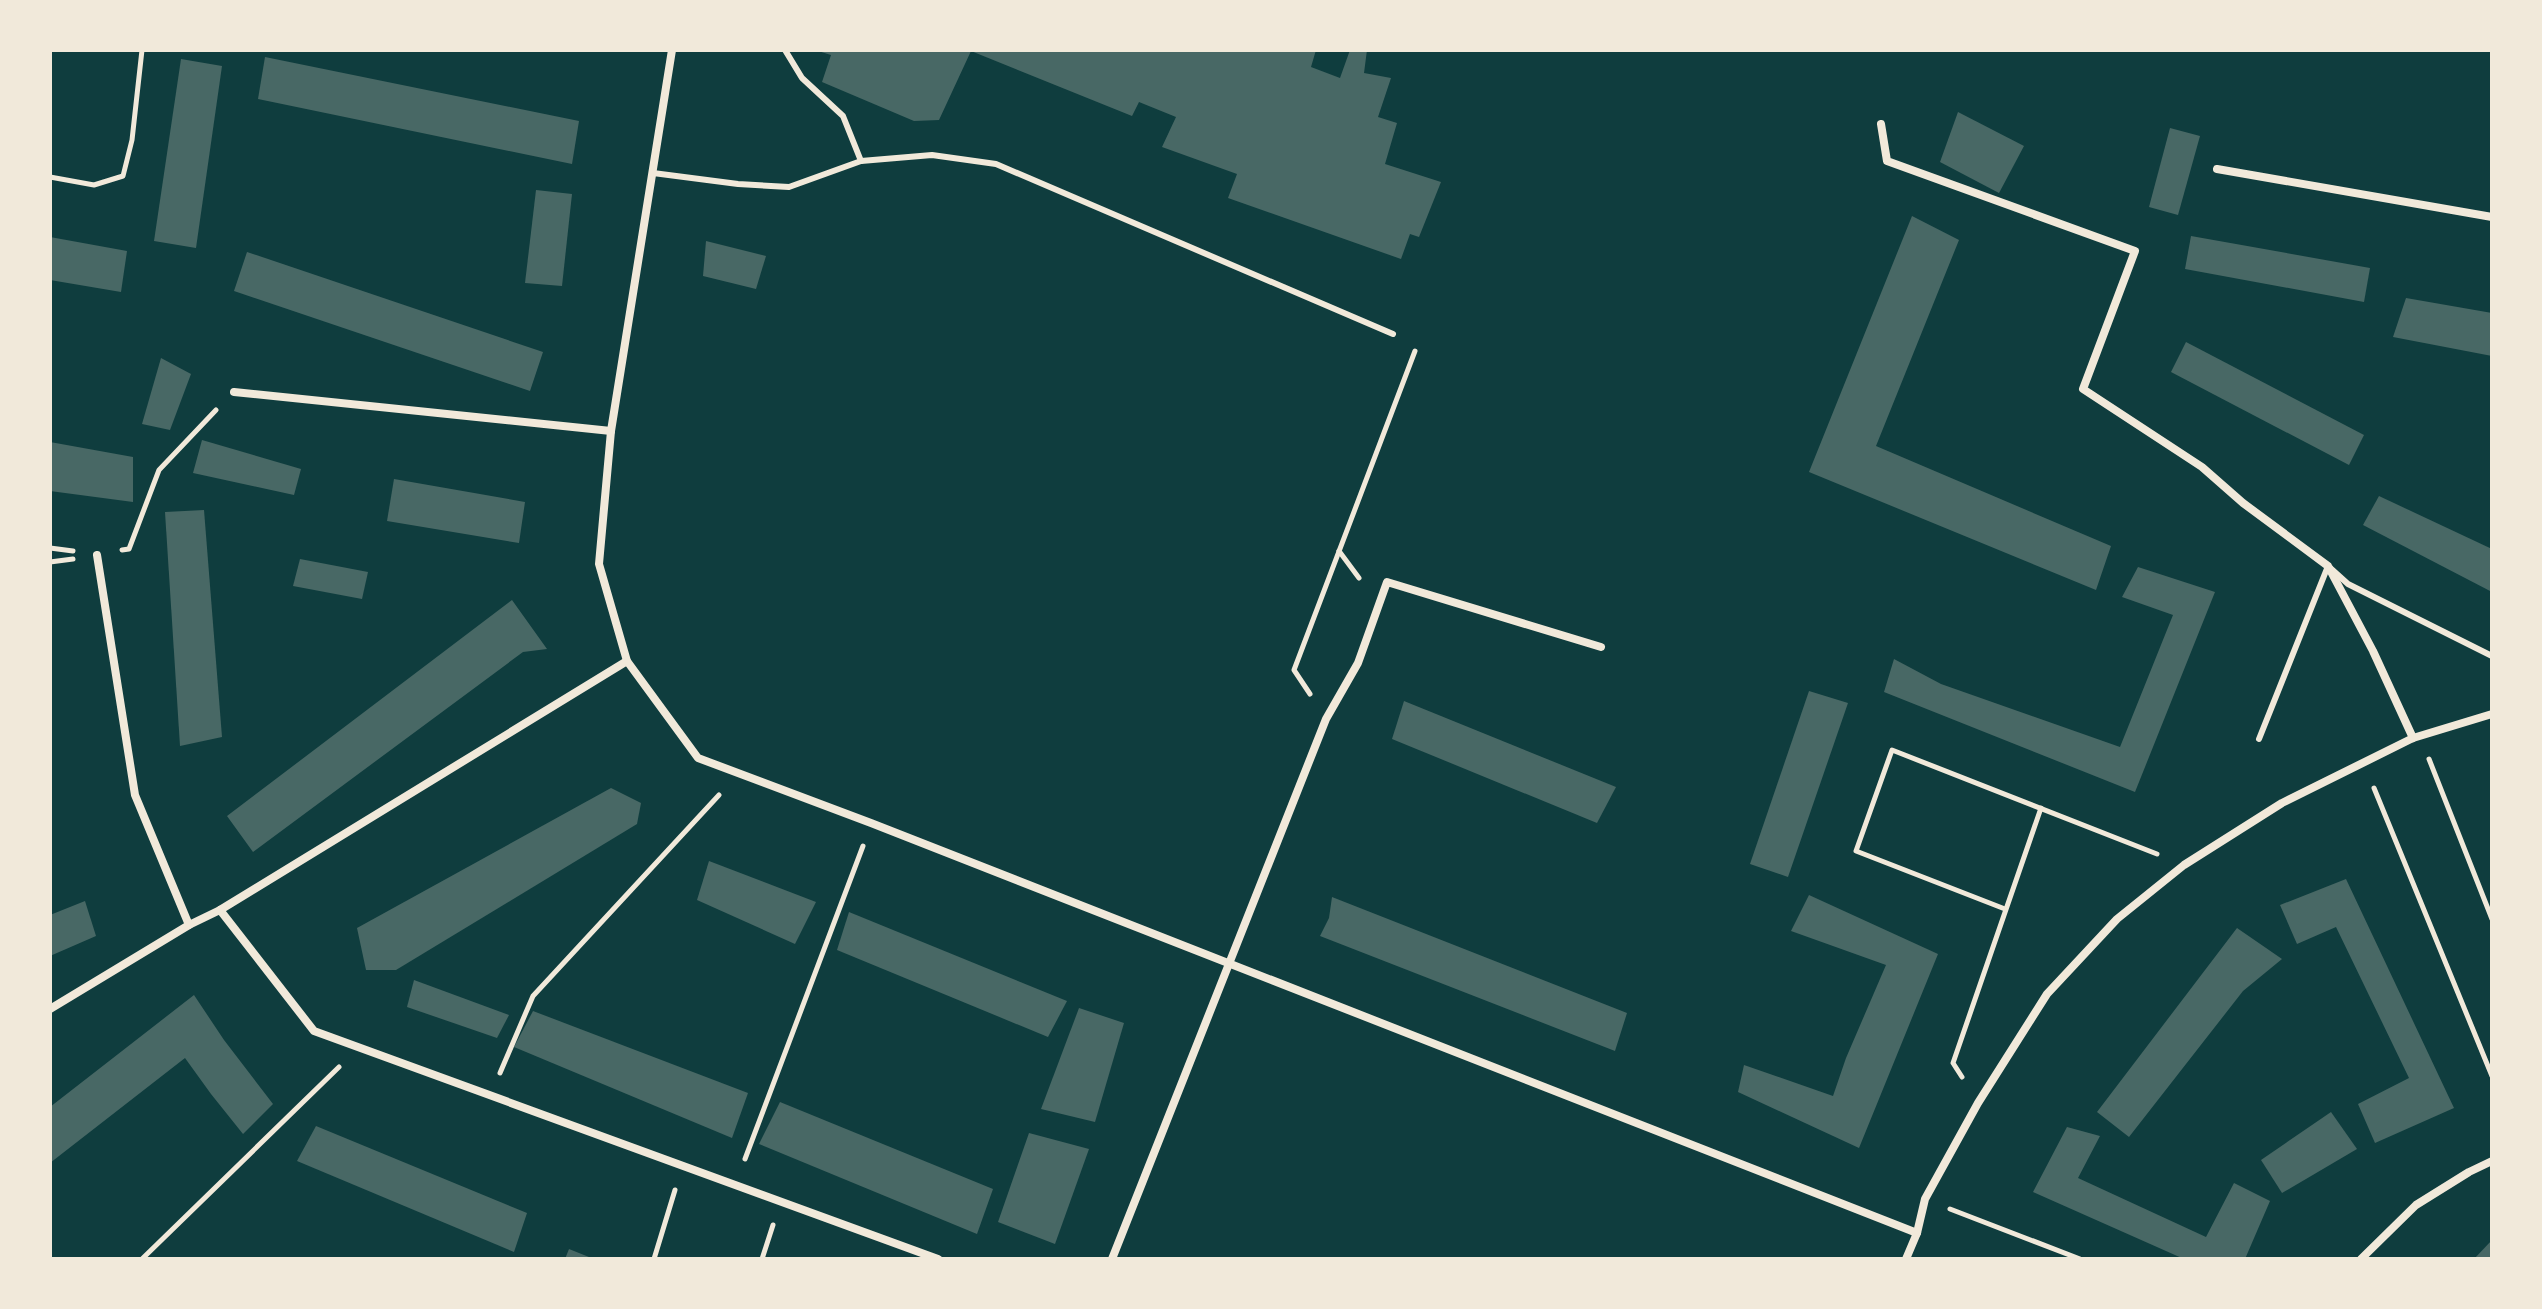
<svg xmlns="http://www.w3.org/2000/svg" width="2542" height="1309" font-family="'Fira Sans',sans-serif">
	<style>
		.building { fill: #486865 }
		.lines { fill: none; stroke-linecap: round; stroke-linejoin: round }
		.path { stroke: #f1e9da; stroke-width: 5 }
		.service { stroke: #f1e9da; stroke-width: 6 }
		.minor { stroke: #f1e9da; stroke-width: 8 }
	</style>
	<rect width="100%" height="100%" fill="#0f3d3e"/>
	<g class="building">
		<path d="M815 50H1316L1311 67 1340 78 1350 50H1367L1364 73 1391 78 1378 117 1397 123 1385 164 1441 182 1419 237 1410 234 1401 259 1228 198 1237 174 1162 147 1176 117 1139 102 1132 116 971 51 939 120 914 121 822 82 831 55Z"/>
		<path d="M265 57 579 121 572 164 258 99Z"/>
		<path d="M181 59 222 66 196 248 154 241Z"/>
		<path d="M1958 112 2024 146 1999 193 1940 162Z"/>
		<path d="M2170 128 2200 136 2178 215 2149 207Z"/>
		<path d="M536 190 572 194 562 286 525 283Z"/>
		<path d="M1912 216 1959 240 1876 446 2111 546 2096 590 1809 472Z"/>
		<path d="M2191 236 2370 268 2364 302 2185 269Z"/>
		<path d="M50 237 127 251 121 292 50 280Z"/>
		<path d="M706 241 766 256 756 289 703 276Z"/>
		<path d="M247 252 543 352 530 391 234 291Z"/>
		<path d="M2406 298 2492 313V356L2393 337Z"/>
		<path d="M2186 342 2364 435 2349 465 2171 372Z"/>
		<path d="M161 358 191 374 170 430 142 424Z"/>
		<path d="M202 440 301 469 294 495 193 473Z"/>
		<path d="M50 442 133 457V502L50 491Z"/>
		<path d="M394 479 525 502 519 543 387 521Z"/>
		<path d="M2379 496 2492 549V592L2363 525Z"/>
		<path d="M204 510 222 737 180 746 165 512Z"/>
		<path d="M300 559 368 572 362 599 293 586Z"/>
		<path d="M2138 567 2215 592 2135 792 1884 692 1894 659 1941 684 2120 747 2173 615 2122 597Z"/>
		<path d="M512 600 547 649 523 652 253 852 227 816Z"/>
		<path d="M1809 691 1848 703 1788 877 1750 864Z"/>
		<path d="M1404 701 1616 787 1597 823 1392 739Z"/>
		<path d="M611 788 641 803 637 824 396 970H366L357 928Z"/>
		<path d="M709 861 816 902 795 944 697 900Z"/>
		<path d="M2346 879 2454 1108 2375 1143 2358 1104 2409 1078 2336 927 2297 944 2280 905Z"/>
		<path d="M1809 895 1938 954 1859 1148 1738 1092 1744 1065 1833 1096 1846 1058 1886 965 1791 931Z"/>
		<path d="M1332 897 1627 1013 1615 1051 1320 936 1329 918Z"/>
		<path d="M85 901 96 936 50 956V915Z"/>
		<path d="M849 912 1067 1001 1048 1037 837 950Z"/>
		<path d="M2237 928 2282 959 2243 991 2129 1137 2097 1112Z"/>
		<path d="M414 980 509 1015 497 1038 407 1007Z"/>
		<path d="M194 995 224 1040 273 1104 243 1134 211 1094 185 1058 50 1163V1107Z"/>
		<path d="M1079 1008 1124 1023 1095 1122 1041 1109Z"/>
		<path d="M533 1011 748 1093 732 1138 514 1047Z"/>
		<path d="M780 1102 993 1189 977 1234 759 1144Z"/>
		<path d="M2331 1112 2357 1149 2282 1193 2261 1160Z"/>
		<path d="M316 1126 527 1213 514 1252 297 1161Z"/>
		<path d="M2067 1127 2100 1136 2078 1178 2206 1237 2234 1183 2270 1201 2245 1259H2184L2033 1192Z"/>
		<path d="M1029 1133 1089 1149 1055 1244 998 1222Z"/>
		<path d="M2492 1240V1259H2474Z"/>
		<path d="M569 1249 594 1259H565Z"/>
	</g>
	<g class="lines">
		<g class="path">
			<path d="M50 177 94 185 123 176 132 140 142 50"/>
			<path d="M50 548 73 551"/>
			<path d="M122 550 129 549 159 470 216 410"/>
			<path d="M1339 551 1359 578"/>
			<path d="M50 562 73 559"/>
			<path d="M1310 694 1294 670 1415 351"/>
			<path d="M2429 759 2492 919"/>
			<path d="M2374 788 2492 1076"/>
			<path d="M2005 909 1856 851 1892 750 2157 854"/>
			<path d="M500 1073 533 996 719 795"/>
			<path d="M1962 1077 1953 1063 2041 808"/>
			<path d="M745 1159 863 846"/>
			<path d="M1950 1209 2080 1259"/>
			<path d="M142 1259 339 1067"/>
			<path d="M654 1259 675 1190"/>
			<path d="M762 1259 773 1225"/>
		</g>
		<g class="service">
			<path d="M785 50 802 78 843 116 861 161"/>
			<path d="M653 173 738 184 789 187 861 161 932 155 996 164 1393 334"/>
			<path d="M2259 739 2328 566 2348 584 2492 656"/>
		</g>
		<g class="minor">
			<path d="M672 50 611 431 599 564 627 661 698 758 871 823 1917 1233"/>
			<path d="M1881 124 1887 161 2135 251 2083 389 2202 467 2243 503 2328 566 2373 651 2413 738"/>
			<path d="M2217 169 2492 217"/>
			<path d="M234 392 611 431"/>
			<path d="M97 555 135 795 189 925"/>
			<path d="M220 910 314 1031 938 1259"/>
			<path d="M50 1009 189 925 220 910 627 661"/>
			<path d="M1112 1259 1326 719 1358 663 1387 582 1601 647"/>
			<path d="M1906 1259 1917 1233 1925 1199 1978 1103 2047 994 2117 919 2184 865 2282 803 2413 738 2492 714"/>
			<path d="M2361 1259 2416 1205 2469 1172 2492 1161"/>
		</g>
	</g>
	<rect width="2542" height="1309" fill="none" stroke="#f1e9da" stroke-width="104"/>
</svg>
